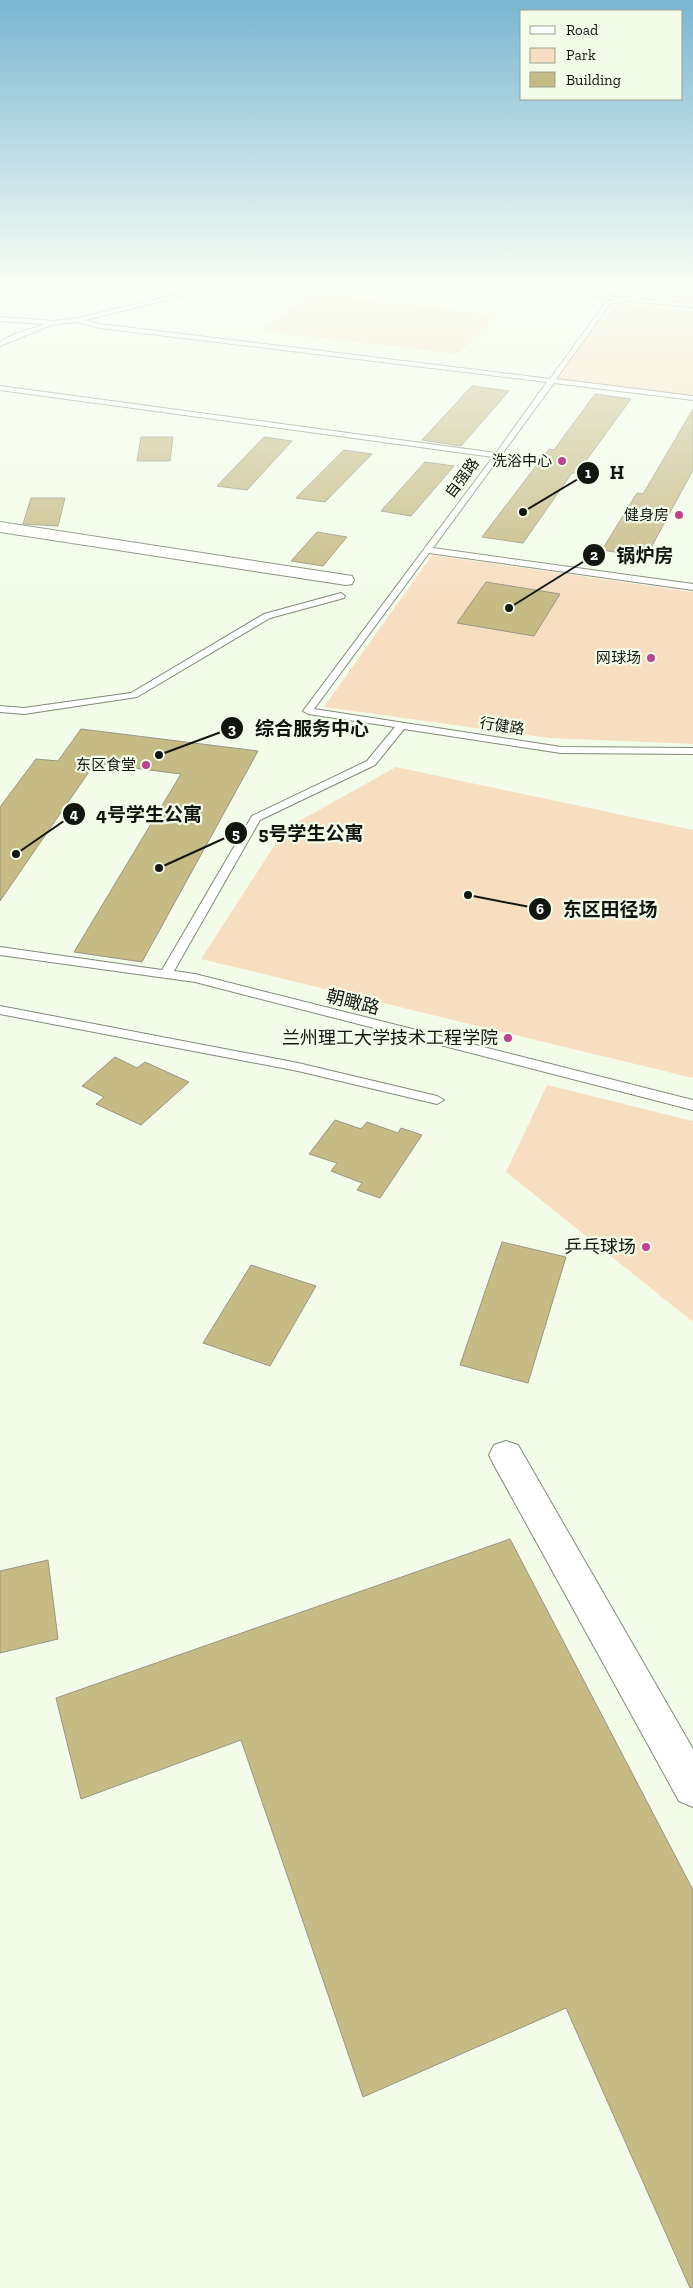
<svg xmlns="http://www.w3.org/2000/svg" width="693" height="2288" font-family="'Zilla Slab','Noto Sans SC',serif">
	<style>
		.green { fill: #f8dec1 }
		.building { fill: #c6bb85; stroke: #989583 }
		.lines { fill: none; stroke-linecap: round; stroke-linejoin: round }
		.lane-casing { stroke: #818978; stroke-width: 2 }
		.street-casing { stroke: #818978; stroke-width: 2 }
		.lane { fill: #fff; fill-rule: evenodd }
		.street { fill: #fff; fill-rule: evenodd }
		.poi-dot { fill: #be4292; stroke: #f3fce9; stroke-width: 2 }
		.labels { text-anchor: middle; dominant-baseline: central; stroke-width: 4.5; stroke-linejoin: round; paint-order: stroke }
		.far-poi-label { font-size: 15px; fill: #131610; stroke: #f3fce9; text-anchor: end }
		.far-street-label { font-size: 15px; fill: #131610; stroke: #f3fce9 }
		.street-label { font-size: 18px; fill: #131610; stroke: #f3fce9 }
		.poi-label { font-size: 18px; fill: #131610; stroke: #f3fce9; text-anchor: end }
		.leader { fill: none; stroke: #131610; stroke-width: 2 }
		.callout-dot { fill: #131610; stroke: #f3fce9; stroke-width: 2 }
		.mark-label { font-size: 15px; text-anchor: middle; font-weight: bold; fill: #fff }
		.callout-label { font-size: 19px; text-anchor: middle; font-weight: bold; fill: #131610; stroke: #f3fce9; stroke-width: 4.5; stroke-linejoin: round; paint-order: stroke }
	</style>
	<rect width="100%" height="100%" fill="#f3fce9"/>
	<g class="green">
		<path d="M523 281H644L630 297Z"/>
		<path d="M681 281H693V301L666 299Z"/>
		<path d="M311 294 497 315 458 354 262 331Z"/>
		<path d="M617 304 693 311V398L550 382Z"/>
		<path d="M432 555 693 592V744L549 738 324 707Z"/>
		<path d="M396 767 693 830V1078L201 959 285 829Z"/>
		<path d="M547 1085 693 1121V1322L506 1172Z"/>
	</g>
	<g class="building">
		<path d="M472 386 509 391 461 446 422 440Z"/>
		<path d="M595 394 631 399 577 473H572L523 543 482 537 549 449 554 450Z"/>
		<path d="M693 409V470L646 557 602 550 637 493 643 494Z"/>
		<path d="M141 437H173L170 461H137Z"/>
		<path d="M264 437 292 441 247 490 217 486Z"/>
		<path d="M344 450 372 454 325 502 296 498Z"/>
		<path d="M425 462 454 466 411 516 381 511Z"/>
		<path d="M31 498H65L58 526 23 524Z"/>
		<path d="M317 532 347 537 323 566 291 561Z"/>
		<path d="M486 582 560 594 534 636 457 623Z"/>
		<path d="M81 729 258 751 142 962 74 952 181 774 95 763 0 901V807L36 759 58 761Z"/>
		<path d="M115 1057 137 1068 145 1062 189 1082 141 1125 96 1104 104 1097 82 1086Z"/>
		<path d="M335 1120 361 1129 367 1122 398 1133 401 1128 422 1135 380 1198 357 1190 362 1183 331 1171 337 1163 309 1154Z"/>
		<path d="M502 1242 566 1257 528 1383 460 1365Z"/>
		<path d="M251 1265 316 1286 270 1366 203 1343Z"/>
		<path d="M510 1539 693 1890V2288H690L566 2008 363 2097 241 1740 81 1799 56 1698Z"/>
		<path d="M48 1560 58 1639 0 1653V1571Z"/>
	</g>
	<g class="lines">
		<defs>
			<g id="lane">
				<path d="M232 281H244L85 320 100 324 550 379 606 302 615 300 497 281H514L626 298 640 295 649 281H655L644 297 638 299 693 303V307L626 301 610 304 556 379 693 396V400L554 383 433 548 693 584V590L429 553 314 709 561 747 693 748V754L561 753 404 729 375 765 260 820 174 971 195 974 693 1100V1110L195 982 0 955V947L162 970 252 816 367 761 395 727 308 714 303 711 493 457 0 390V386L496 453 547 382 100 328 77 322 51 325 0 346V342L15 334 45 324 0 321V317L54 321 78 318Z"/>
				<path d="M341 593 345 596 344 598 270 618 137 697 24 714 0 712V706L24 708 131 693 264 614Z"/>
				<path d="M0 1006 298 1063 437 1096 444 1100 437 1104 298 1071 0 1014Z"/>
			</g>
			<g id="street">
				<path d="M0 522 346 575 352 576 354 580 352 584 346 585 0 532Z"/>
				<path d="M506 1441 518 1445 693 1749V1807L679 1801 494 1465 489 1455 494 1445Z"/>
			</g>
		</defs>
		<use href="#lane" class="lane-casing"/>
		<use href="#street" class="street-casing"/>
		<use href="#lane" class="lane"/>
		<use href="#street" class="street"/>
	</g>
	<linearGradient id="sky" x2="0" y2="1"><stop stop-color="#79b6d1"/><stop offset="0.47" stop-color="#fafef5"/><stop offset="1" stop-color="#fafef5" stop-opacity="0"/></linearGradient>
	<rect width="693" height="602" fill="url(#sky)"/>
	<g class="poi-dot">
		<circle cx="562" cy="461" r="5"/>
		<circle cx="679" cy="515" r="5"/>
		<circle cx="651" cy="658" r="5"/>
		<circle cx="146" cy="765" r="5"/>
		<circle cx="508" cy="1038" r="5"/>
		<circle cx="646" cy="1247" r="5"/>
	</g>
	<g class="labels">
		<g class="far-poi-label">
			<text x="552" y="461">洗浴中心</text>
			<text x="669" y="515">健身房</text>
			<text x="641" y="658">网球场</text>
			<text x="136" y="765">东区食堂</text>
		</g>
		<g class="far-street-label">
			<text transform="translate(462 478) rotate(-53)">自强路</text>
			<text transform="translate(502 726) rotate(9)">行健路</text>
		</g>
		<g class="street-label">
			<text transform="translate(353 1002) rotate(14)">朝瞰路</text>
		</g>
		<g class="poi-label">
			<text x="498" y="1038">兰州理工大学技术工程学院</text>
			<text x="636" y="1247">乒乓球场</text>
		</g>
	</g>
	<path class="leader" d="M523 512L588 473M509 608L594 555M159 755L232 728M16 854L74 814M159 868L236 833M468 895L540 909"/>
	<g class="callout-dot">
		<circle cx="523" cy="512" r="5"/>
		<circle cx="509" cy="608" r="5"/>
		<circle cx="159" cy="755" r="5"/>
		<circle cx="16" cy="854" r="5"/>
		<circle cx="159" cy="868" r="5"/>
		<circle cx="468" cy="895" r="5"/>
		<circle cx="588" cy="473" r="12"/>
		<circle cx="594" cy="555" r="12"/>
		<circle cx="232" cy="728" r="12"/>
		<circle cx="74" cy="814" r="12"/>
		<circle cx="236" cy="833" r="12"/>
		<circle cx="540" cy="909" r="12"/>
	</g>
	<g class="mark-label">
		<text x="588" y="478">1</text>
		<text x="594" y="560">2</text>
		<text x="232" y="734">3</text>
		<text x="74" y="819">4</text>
		<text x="236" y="839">5</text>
		<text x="540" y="914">6</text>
	</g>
	<g class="callout-label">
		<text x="617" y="479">H</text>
		<text x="645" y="562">锅炉房</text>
		<text x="312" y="735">综合服务中心</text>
		<text x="149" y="821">4号学生公寓</text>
		<text x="311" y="840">5号学生公寓</text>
		<text x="610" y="916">东区田径场</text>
	</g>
	<rect x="520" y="10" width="162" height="90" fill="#f3fce9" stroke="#99a092"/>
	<rect x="530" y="26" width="25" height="8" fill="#ffffff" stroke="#99a092"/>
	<text x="566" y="35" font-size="15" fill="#131610">Road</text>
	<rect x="530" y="48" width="25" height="15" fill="#f8dec1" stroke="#99a092"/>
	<text x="566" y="60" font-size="15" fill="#131610">Park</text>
	<rect x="530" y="72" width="25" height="15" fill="#c6bb85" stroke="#99a092"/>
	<text x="566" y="85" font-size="15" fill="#131610">Building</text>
</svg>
